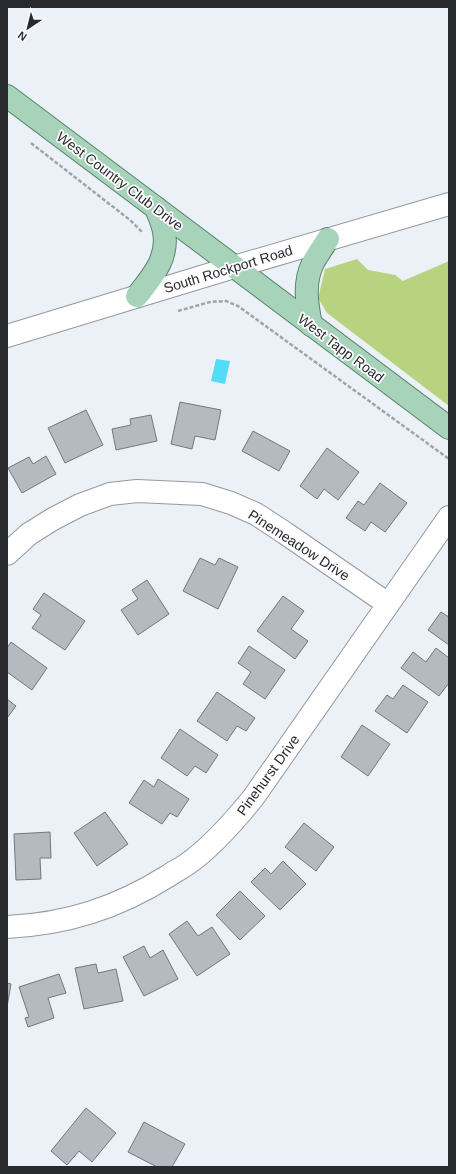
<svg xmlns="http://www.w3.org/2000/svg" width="456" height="1174" font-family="Helvetica,sans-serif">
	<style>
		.green { fill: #b8d380 }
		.water { fill: #51ddf5 }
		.building { fill: #b5b9c0; stroke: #74777d }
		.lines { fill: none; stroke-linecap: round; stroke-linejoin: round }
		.minor-casing { stroke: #95989f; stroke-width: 24 }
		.major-casing { stroke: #55856b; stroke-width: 24 }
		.path { stroke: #a1a4a9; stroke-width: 2.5; stroke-dasharray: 4 2; stroke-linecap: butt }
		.minor { stroke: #fff; stroke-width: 22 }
		.major { stroke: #a7d3ba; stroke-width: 22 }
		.labels { text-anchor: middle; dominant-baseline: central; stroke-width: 3.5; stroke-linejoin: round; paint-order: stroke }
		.street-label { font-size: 14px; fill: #292a2d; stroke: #fdfdff }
	</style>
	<rect width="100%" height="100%" fill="#ecf0f7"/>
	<path class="green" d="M357 259 368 270 395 275 403 281 449 261V406L327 313 318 298 325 269Z"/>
	<path class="water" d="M216 359 230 361 225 384 211 381Z"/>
	<g class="building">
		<path d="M180 402 221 410 215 440 195 436 192 449 171 444Z"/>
		<path d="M86 410 103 445 65 463 48 428Z"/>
		<path d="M151 415 157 441 116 450 112 429 131 425 130 419Z"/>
		<path d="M253 431 290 451 279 471 242 451Z"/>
		<path d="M327 448 359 472 338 500 324 489 317 499 300 486Z"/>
		<path d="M46 456 56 474 22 493 8 468 29 457 33 464Z"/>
		<path d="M380 483 407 503 385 532 371 522 365 531 346 518 358 501 364 505Z"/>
		<path d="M200 558 215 565 219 558 238 567 218 609 183 591Z"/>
		<path d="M147 580 169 614 138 635 121 610 138 599 132 590Z"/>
		<path d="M44 593 85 621 65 650 32 628 41 615 33 609Z"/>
		<path d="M283 596 304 611 291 629 308 641 295 659 257 631Z"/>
		<path d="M441 612 449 617V645L428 630Z"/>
		<path d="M11 642 47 668 32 690 7 672V648Z"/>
		<path d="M249 646 285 670 265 699 243 684 251 672 238 663Z"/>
		<path d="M436 648 449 658V683L439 696 401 668 413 652 426 662Z"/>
		<path d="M403 685 428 702 407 733 375 711 387 695 393 699Z"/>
		<path d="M217 692 255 718 246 731 237 726 227 741 197 721Z"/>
		<path d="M7 699 16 706 7 718Z"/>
		<path d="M362 725 390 744 368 776 341 757Z"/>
		<path d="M180 729 218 755 206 773 195 766 187 776 161 758Z"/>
		<path d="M158 779 189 799 177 817 170 813 162 824 129 803 144 780 154 787Z"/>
		<path d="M105 812 128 844 97 866 74 833Z"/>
		<path d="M304 823 334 847 316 871 285 847Z"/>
		<path d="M50 832 51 858H40L41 879 16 880 14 834Z"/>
		<path d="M283 861 306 884 280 910 251 882 265 868 271 874Z"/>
		<path d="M240 891 265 916 240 940 216 915Z"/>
		<path d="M187 921 198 936 212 927 230 954 197 976 169 934Z"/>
		<path d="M144 946 150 958 163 950 178 979 144 996 123 957Z"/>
		<path d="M96 964 98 973 116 969 123 1001 84 1009 75 968Z"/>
		<path d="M59 974 66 993 48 998 54 1018 28 1027 25 1018 29 1017 19 987Z"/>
		<path d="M7 983 11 984 7 1007Z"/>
		<path d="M86 1108 116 1133 92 1162 79 1151 67 1165 51 1151Z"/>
		<path d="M144 1122 185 1144 172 1167H157L128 1152Z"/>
	</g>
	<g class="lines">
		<defs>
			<g id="minor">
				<path d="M7 336 234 267 449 204"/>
				<path d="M7 554 29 534 53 519 80 505 110 494 137 491 202 494 231 503 256 514 285 533 388 604"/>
				<path d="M7 927C67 924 117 908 168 876 177 870 186 866 194 859 216 842 235 820 253 798L449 517"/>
			</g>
			<g id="major">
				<path d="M7 96 449 428"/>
				<path d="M137 296C152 277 169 258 164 232 163 224 159 216 156 208"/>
				<path d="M311 325C307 305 303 283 313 263 317 255 323 247 328 239"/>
			</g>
		</defs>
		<use href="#minor" class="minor-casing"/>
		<use href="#major" class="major-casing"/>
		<g class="path">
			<path d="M31 143 130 220 142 232"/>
			<path d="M178 311 210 302 226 301 238 306 449 459"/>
		</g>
		<use href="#minor" class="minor"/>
		<use href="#major" class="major"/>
	</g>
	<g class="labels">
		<g class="street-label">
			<text transform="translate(120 181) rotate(37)">West Country Club Drive</text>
			<text transform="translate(228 269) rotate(-17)">South Rockport Road</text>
			<text transform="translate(341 348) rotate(37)">West Tapp Road</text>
			<text transform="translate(299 545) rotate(33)">Pinemeadow Drive</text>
			<text transform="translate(268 775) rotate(-54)">Pinehurst Drive</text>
		</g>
	</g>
	<rect width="456" height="1174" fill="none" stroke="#292a2d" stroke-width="16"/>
	<g transform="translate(28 28) rotate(215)" stroke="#fdfdff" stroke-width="3" paint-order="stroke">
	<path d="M0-3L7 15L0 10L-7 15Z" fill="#292a2d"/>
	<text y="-6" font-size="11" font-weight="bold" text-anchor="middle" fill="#292a2d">N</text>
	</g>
</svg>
